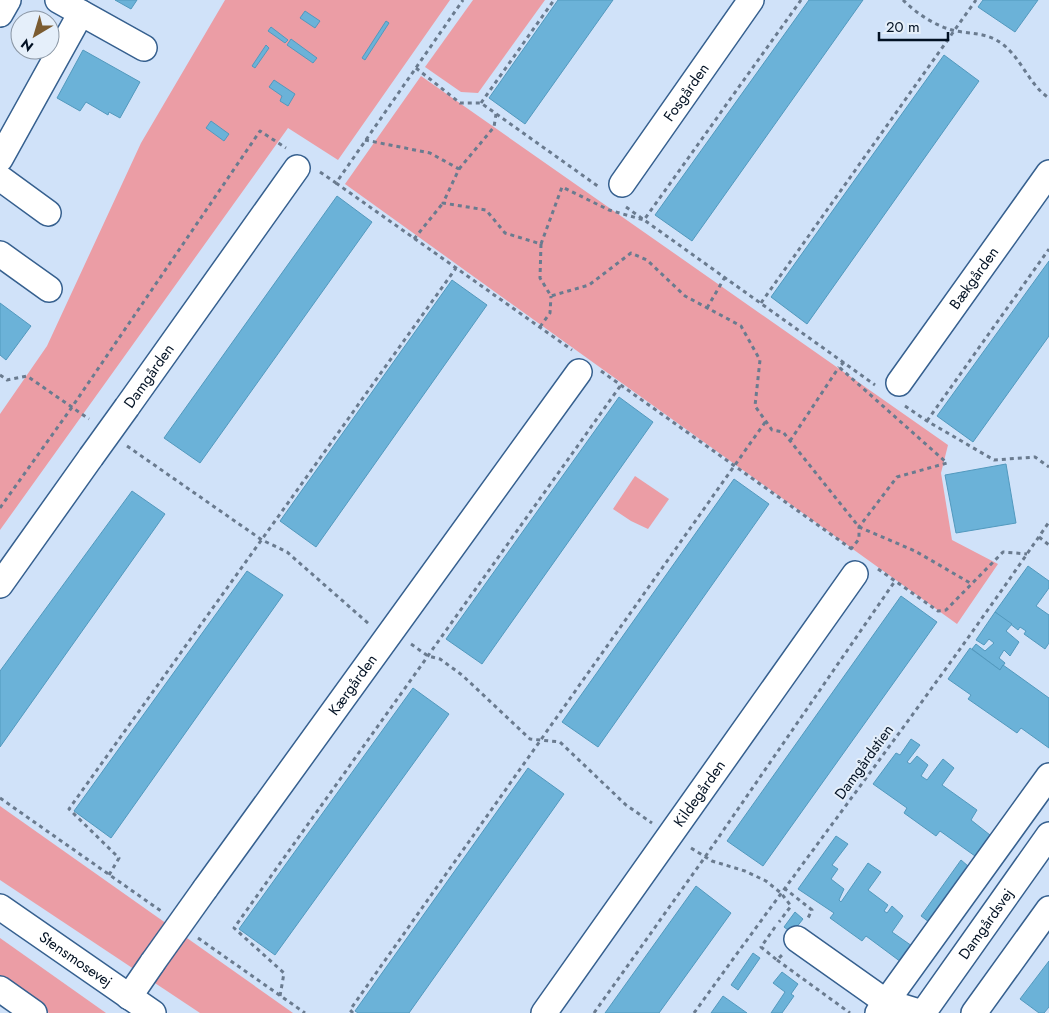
<svg xmlns="http://www.w3.org/2000/svg" width="1049" height="1013" font-family="Jost,sans-serif">
	<style>
		.green { fill: #eb9da5 }
		.building { fill: #6bb2d8; stroke: #5299be }
		.lines { fill: none; stroke-linecap: round; stroke-linejoin: round }
		.minor-casing { stroke: #36608f; stroke-width: 28 }
		.path { stroke: #6a7b8f; stroke-width: 3; stroke-dasharray: 4 4; stroke-linecap: butt }
		.minor { stroke: #fff; stroke-width: 25 }
		.minor-bridge-casing { stroke: #36608f; stroke-width: 28; stroke-linecap: butt }
		.minor-bridge { stroke: #fff; stroke-width: 25 }
		.labels { text-anchor: middle; dominant-baseline: central; stroke-width: 4; stroke-linejoin: round; paint-order: stroke }
		.street-label { font-size: 15px; fill: #021123; stroke: #e5effa }
	</style>
	<rect width="100%" height="100%" fill="#d0e2f9"/>
	<g class="green">
		<path d="M225 0H450L338 160 288 128 0 530V414L47 346 141 143Z"/>
		<path d="M473 0H545L478 93 461 92 425 67Z"/>
		<path d="M421 76 948 445 941 473 952 540 998 564 957 624 345 184Z"/>
		<path d="M635 476 669 499 648 529 631 521 613 509Z"/>
		<path d="M0 806 293 1013H200L0 880Z"/>
		<path d="M0 938 106 1013H49L0 979Z"/>
	</g>
	<g class="building">
		<path d="M115 0H137L131 9Z"/>
		<path d="M558 0H613L525 124 489 98Z"/>
		<path d="M809 0H863L692 241 655 215Z"/>
		<path d="M983 0H1038L1015 32 978 7Z"/>
		<path d="M305 11 320 21 315 28 300 18Z"/>
		<path d="M386 21 389 23 365 60 362 58Z"/>
		<path d="M271 27 288 40 285 43 268 31Z"/>
		<path d="M291 39 317 58 313 63 287 45Z"/>
		<path d="M266 45 269 48 255 68 252 66Z"/>
		<path d="M83 50 140 82 120 118 109 112 108 115 86 102 80 111 57 98Z"/>
		<path d="M944 55 979 81 807 324 771 297Z"/>
		<path d="M274 80 295 94 288 106 280 101 282 96 269 87Z"/>
		<path d="M211 121 229 134 224 141 206 128Z"/>
		<path d="M337 196 372 222 200 463 164 438Z"/>
		<path d="M1049 261V336L973 442 937 416Z"/>
		<path d="M452 280 487 305 316 547 280 521Z"/>
		<path d="M0 303 31 326 6 360 0 355Z"/>
		<path d="M619 397 653 422 482 664 446 639Z"/>
		<path d="M1006 464 1016 523 956 533 945 475Z"/>
		<path d="M734 479 769 504 598 747 562 722Z"/>
		<path d="M132 491 165 514 0 747V671Z"/>
		<path d="M1028 566 1049 581V588L1036 606 1049 615V643L1045 649 1024 634 1026 631 1020 627 1018 630 995 612Z"/>
		<path d="M247 571 283 595 111 838 74 811Z"/>
		<path d="M901 596 937 622 763 866 727 841Z"/>
		<path d="M995 612 1012 624 1006 631 1019 642 1010 656 1004 650 999 658 1005 663 1000 670 972 649 976 644 985 651 994 643 989 639 984 645 976 640Z"/>
		<path d="M970 648 1000 670 1003 665 1049 698V748L1021 728 1017 733 968 699 971 695 948 679Z"/>
		<path d="M413 688 449 714 275 955 239 929Z"/>
		<path d="M911 739 920 745 907 762 910 764 917 756 928 765 921 776 927 780 943 759 954 768 942 785 977 810 971 820 990 835 975 856 940 831 936 836 904 813 907 808 873 784 896 753 900 755Z"/>
		<path d="M528 768 564 794 409 1013H358L355 1011Z"/>
		<path d="M836 836 848 844 832 865 838 869 831 879 844 889 839 900 841 902 868 863 881 872 868 890 888 905 884 911 887 913 892 906 903 916 892 932 912 946 901 962 866 936 862 941 830 918 834 913 798 889Z"/>
		<path d="M961 860 968 866 929 922 921 916Z"/>
		<path d="M696 886 731 913 659 1013H605Z"/>
		<path d="M795 912 803 919 792 933 784 927Z"/>
		<path d="M753 953 760 958 738 990 731 985Z"/>
		<path d="M1049 961V1007L1044 1013H1039L1020 999Z"/>
		<path d="M782 972 798 984 791 994 794 996 782 1013H771L785 992 773 983Z"/>
		<path d="M723 996 747 1013H711Z"/>
	</g>
	<g class="lines">
		<defs>
			<g id="minor">
				<path d="M58 0 144 48"/>
				<path d="M0 14 8 0"/>
				<path d="M0 159 81 13"/>
				<path d="M0 178 48 213"/>
				<path id="s1" d="M622 184 751 0"/>
				<path d="M0 254 49 289"/>
				<path id="s2" d="M899 383 1049 173"/>
				<path id="s3" d="M127 407 297 168"/>
				<path d="M0 585 91 457"/>
				<path id="s4" d="M205 889 579 372"/>
				<path id="s5" d="M0 907 153 1013"/>
				<path d="M797 939 886 1002 922 1013"/>
				<path d="M0 989 34 1013"/>
				<path d="M129 997 153 962"/>
				<path id="s6" d="M544 1013 855 574"/>
				<path d="M878 1013 1049 776"/>
				<path id="s7" d="M923 1013 1049 835"/>
				<path d="M974 1013 1049 909"/>
			</g>
		</defs>
		<use href="#minor" class="minor-casing"/>
		<g class="path">
			<path d="M903 0C917 14 937 27 956 31 972 34 987 33 1001 43 1021 57 1029 85 1049 98"/>
			<path d="M416 68 460 103H481L599 187"/>
			<path d="M481 103 554 0"/>
			<path d="M365 140 430 153 459 169 443 203 486 210 505 233 541 244 540 278 551 296 589 285 631 253 647 260 685 296 741 326 760 360 755 406 772 430 783 432 859 527 915 551 972 584"/>
			<path d="M459 169 494 127 496 114"/>
			<path d="M320 172 336 183 463 0"/>
			<path d="M336 183 572 350"/>
			<path d="M626 207 875 385"/>
			<path d="M414 239 443 203"/>
			<path d="M541 244 562 187 609 210 644 220 801 0"/>
			<path d="M761 303 976 0"/>
			<path d="M707 308 725 277"/>
			<path d="M540 327 550 313 551 296"/>
			<path d="M844 362 839 367 947 463 897 477 859 527V539L851 549"/>
			<path d="M601 371 853 550"/>
			<path d="M0 375 7 380 27 376 89 419"/>
			<path d="M905 406 927 421 994 460 1035 457 1049 467"/>
			<path d="M927 421 1049 249"/>
			<path d="M790 441 839 367"/>
			<path d="M127 446 262 540 287 552 369 624"/>
			<path d="M0 508 72 407 260 131 286 148"/>
			<path d="M1039 537 1049 545"/>
			<path d="M878 569 938 611 946 610 1003 552 1027 554"/>
			<path d="M411 644 428 656 440 659 462 675 530 739 560 742 626 805 652 823"/>
			<path d="M0 798 161 911"/>
			<path d="M691 848 712 861 745 871 766 881 781 893 791 906 779 922"/>
			<path d="M109 875 119 858 69 809 456 268"/>
			<path d="M784 888 812 910 807 920"/>
			<path d="M775 927 761 947 777 960 782 955"/>
			<path d="M198 938 305 1013"/>
			<path d="M777 960 850 1013"/>
			<path d="M280 996 284 973 234 928 621 385"/>
			<path d="M353 1013 350 1010 766 421"/>
			<path d="M594 1013 705 857 895 581"/>
			<path d="M694 1013C812 849 935 689 1049 522"/>
		</g>
		<use href="#minor" class="minor"/>
		<defs>
			<g id="minor-bridge">
				<path d="M91 457 127 407"/>
				<path d="M153 962 205 889"/>
			</g>
		</defs>
		<use href="#minor-bridge" class="minor-bridge-casing"/>
		<use href="#minor-bridge" class="minor-bridge"/>
	</g>
	<g class="labels">
		<g class="street-label">
			<text stroke="none"><textPath href="#s1" startOffset="112">Fosgården</textPath></text>
			<text stroke="none"><textPath href="#s2" startOffset="129">Bækgården</textPath></text>
			<text stroke="none"><textPath href="#s3" startOffset="38">Damgården</textPath></text>
			<text stroke="none"><textPath href="#s4" startOffset="252">Kærgården</textPath></text>
			<text transform="translate(864 762) rotate(-54)">Damgårdstien</text>
			<text stroke="none"><textPath href="#s6" startOffset="269">Kildegården</textPath></text>
			<text stroke="none"><textPath href="#s7" startOffset="109">Damgårdsvej</textPath></text>
			<text stroke="none"><textPath href="#s5" startOffset="92">Stensmosevej</textPath></text>
		</g>
	</g>
	<g transform="translate(35 35) rotate(218)"><circle r="24" fill="#e5effa" stroke="#8a96a4"/>
	<path d="M0-4L9 19L0 12L-9 19Z" fill="#7b5c31"/>
	<text y="-8" font-size="14" font-weight="bold" text-anchor="middle" fill="#021123">N</text>
	</g>
	<path d="M879 32v8h69v-8" fill="none" stroke="#021123" stroke-width="2.5"/>
	<text x="886" y="32" font-size="15" fill="#021123" stroke="#e5effa" stroke-width="4" paint-order="stroke">20 m</text>
</svg>
